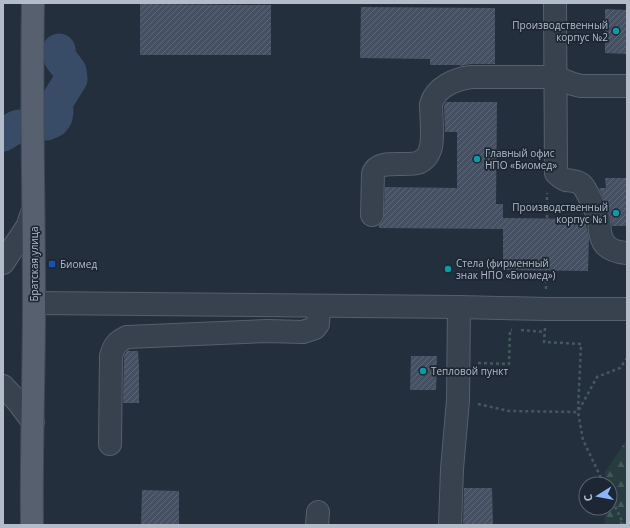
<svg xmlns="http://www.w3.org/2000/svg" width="630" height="528" font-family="'Open Sans',sans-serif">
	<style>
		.forest { fill: url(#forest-firs) }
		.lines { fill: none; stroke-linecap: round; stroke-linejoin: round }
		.river { stroke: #394c67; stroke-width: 33 }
		.building { fill: url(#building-hatch) }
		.minor-casing { stroke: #565f6c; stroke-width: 24 }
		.major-casing { stroke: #414a57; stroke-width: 24 }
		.path { stroke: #44595c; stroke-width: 2.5; stroke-dasharray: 3 3; stroke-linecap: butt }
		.minor { stroke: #38414e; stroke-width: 22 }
		.major { stroke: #56606e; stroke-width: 22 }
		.culture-dot { fill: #0f9aa8; stroke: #1d2633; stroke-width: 1.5 }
		.transit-dot { fill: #1a4fb4; stroke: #1d2633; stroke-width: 1.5 }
		.labels { text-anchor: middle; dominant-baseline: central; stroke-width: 3.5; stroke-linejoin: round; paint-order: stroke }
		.poi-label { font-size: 10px; fill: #b4bcc9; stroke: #1d2633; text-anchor: start }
		.street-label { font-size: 10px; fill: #b4bcc9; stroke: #1d2633 }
	</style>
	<defs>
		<pattern id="forest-firs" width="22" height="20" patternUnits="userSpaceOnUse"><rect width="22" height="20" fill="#263c3f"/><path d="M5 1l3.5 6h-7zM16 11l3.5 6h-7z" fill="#435659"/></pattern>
		<pattern id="building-hatch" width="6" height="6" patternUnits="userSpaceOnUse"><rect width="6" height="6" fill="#455162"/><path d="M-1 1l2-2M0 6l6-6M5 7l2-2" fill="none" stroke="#5d6877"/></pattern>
	</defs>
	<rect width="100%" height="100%" fill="#242f3e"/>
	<path class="forest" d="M627 439V525H605V508H610V484H605V472Z"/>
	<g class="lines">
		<g class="river">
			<path d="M46 124 53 121 56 117 57 112 56 103 71 79 70 71 60 58 59 50"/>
			<path d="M3 135 16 127 20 126"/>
		</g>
	</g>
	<g class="building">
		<path d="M140 4 271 5V55H140Z"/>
		<path d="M361 7 495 8V64H471L460 66V65H430V59L360 58Z"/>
		<path d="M605 9 627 10V54L605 53Z"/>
		<path d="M446 102H497L496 204H503V229L379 228V225L383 221 384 215 385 187 457 188V132H445L444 106Z"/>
		<path d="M605 178H627V226H612L610 213 599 188H606Z"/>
		<path d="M503 218 585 219 589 238 588 271 503 270Z"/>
		<path d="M127 351H138L139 367V403H123L124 356Z"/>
		<path d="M411 356H437L436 390H410Z"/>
		<path d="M464 488H492L493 525H463Z"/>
		<path d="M142 490 179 491V525H141Z"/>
	</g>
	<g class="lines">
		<defs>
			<g id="minor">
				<path d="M555 3 556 173C559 176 562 179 566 180 573 181 579 181 583 186 587 191 598 214 599 220 600 225 599 231 601 236 604 249 615 252 627 253"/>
				<path d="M372 215 373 174C378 156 412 170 423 160 426 158 429 153 430 150 434 140 431 116 431 104 436 87 455 79 471 77H555L573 84 581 86H627"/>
				<path d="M3 263 27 227 33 210"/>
				<path d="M34 303 459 307 546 309H627"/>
				<path d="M3 386 18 402 33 422"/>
				<path d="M110 444 111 356C114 346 116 342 127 337L267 331 303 332 315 328 318 324 319 306"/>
				<path d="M317 525 318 512"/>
				<path d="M450 525 452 469 458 400 459 307"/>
			</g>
			<path id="major" d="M32 525C31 451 34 376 34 302 34 202 31 103 33 3"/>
		</defs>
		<use href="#minor" class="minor-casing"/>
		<use href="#major" class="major-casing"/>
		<g class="path">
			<path d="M547 218V193"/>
			<path d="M546 289V271"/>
			<path d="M545 328 544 342 581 344 578 412"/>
			<path d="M521 330 545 332"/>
			<path d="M478 363 509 364 510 330H512"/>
			<path d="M478 404 509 411 578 412 583 440 604 484"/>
			<path d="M579 410 597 377 620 368 627 358"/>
			<path d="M610 496 624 525"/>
		</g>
		<use href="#minor" class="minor"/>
		<use href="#major" class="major"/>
	</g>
	<g class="culture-dot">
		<circle cx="616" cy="31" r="4"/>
		<circle cx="477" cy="159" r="4"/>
		<circle cx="616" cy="213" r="4"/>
		<circle cx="448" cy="269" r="4"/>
		<circle cx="423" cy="371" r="4"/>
	</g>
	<rect class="transit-dot" x="48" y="260" width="8" height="8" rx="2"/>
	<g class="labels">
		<g class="poi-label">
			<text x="608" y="25" text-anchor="end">Производственный<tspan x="608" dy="12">корпус №2</tspan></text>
			<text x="485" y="153">Главный офис<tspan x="485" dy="12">НПО «Биомед»</tspan></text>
			<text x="608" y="207" text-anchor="end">Производственный<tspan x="608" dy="12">корпус №1</tspan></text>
			<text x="456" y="263">Стела (фирменный<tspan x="456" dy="12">знак НПО «Биомед»)</tspan></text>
			<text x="60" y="264">Биомед</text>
			<text x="431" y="371">Тепловой пункт</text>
		</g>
		<g class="street-label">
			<text transform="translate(34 264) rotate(-90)">Братская улица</text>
		</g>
	</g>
	<rect width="630" height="528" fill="none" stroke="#b4bcc9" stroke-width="8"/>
	<g transform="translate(598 496) rotate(259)"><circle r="19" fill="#1d2633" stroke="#59626f"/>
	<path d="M0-3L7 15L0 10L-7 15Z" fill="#8ab4f8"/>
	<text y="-6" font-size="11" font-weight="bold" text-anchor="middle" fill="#b4bcc9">С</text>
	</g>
</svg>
